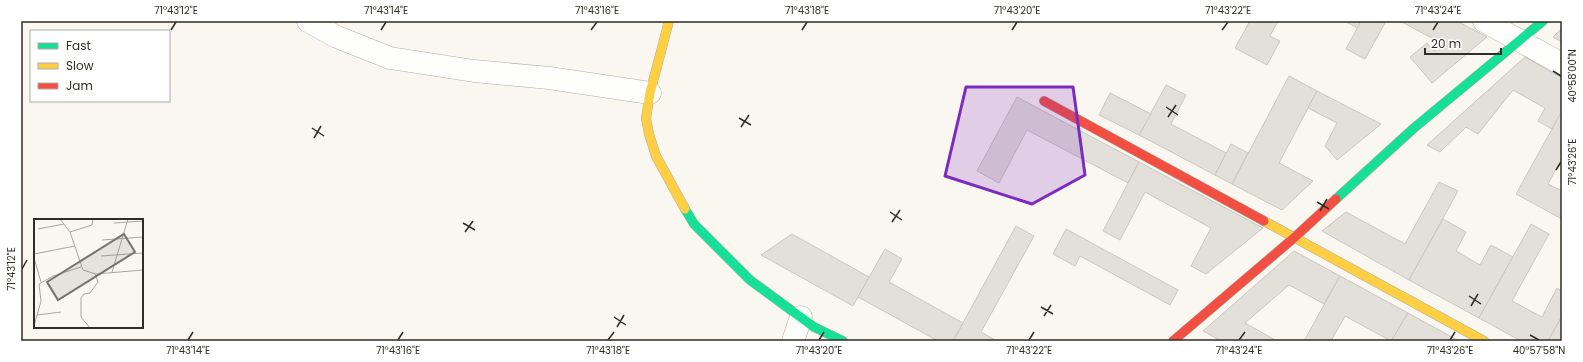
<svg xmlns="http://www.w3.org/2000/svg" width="1583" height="362" font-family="Poppins,sans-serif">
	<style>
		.building { fill: #e3e0d9; stroke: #cac7c0 }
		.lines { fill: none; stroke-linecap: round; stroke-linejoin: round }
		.street-casing { stroke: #b1aea7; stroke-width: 23 }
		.fast-casing { stroke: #b1aea7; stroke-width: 10 }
		.slow-casing { stroke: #b1aea7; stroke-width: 10 }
		.jam-casing { stroke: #b1aea7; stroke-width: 10 }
		.street { stroke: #fefefd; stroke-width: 22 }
		.fast { stroke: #16e098; stroke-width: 9 }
		.slow { stroke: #ffcf43; stroke-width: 9 }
		.jam { stroke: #f24e42; stroke-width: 9 }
		.marked { fill: #7b2cbf; fill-opacity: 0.2; stroke: #7b2cbf; stroke-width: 3; stroke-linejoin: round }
		.ticks { fill: none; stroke: #302d25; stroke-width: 1.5 }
		.inset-road { fill: none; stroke: #a9a69f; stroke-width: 1 }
		.view { fill: #77746c; fill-opacity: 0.15; stroke: #77746c; stroke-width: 2 }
		.inset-edge { fill: none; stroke: #302d25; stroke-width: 2 }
		.neatline { fill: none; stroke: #302d25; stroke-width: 1.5 }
		.ticks-label { font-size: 10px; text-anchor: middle; fill: #302d25 }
	</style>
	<rect width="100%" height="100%" fill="#faf7f0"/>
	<g class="building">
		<path d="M1250 21H1278L1270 36 1280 41 1267 65 1235 48Z"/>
		<path d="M1344 21H1361L1358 28Z"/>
		<path d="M1361 21H1386L1365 59 1346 49Z"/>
		<path d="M1400 21H1457L1487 37 1432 83 1410 57 1427 43 1434 51 1443 44Z"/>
		<path d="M1562 28V42L1553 37Z"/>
		<path d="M1525 57 1562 78V111L1552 129 1538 121 1545 108 1513 90 1478 134 1466 127 1440 152 1427 145Z"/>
		<path d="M1289 76 1317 91 1279 163 1313 181 1282 210 1232 184Z"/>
		<path d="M1166 85 1186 95 1171 124 1226 153 1215 175 1139 135Z"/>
		<path d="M1317 91 1381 124 1337 160 1325 146 1337 123 1308 108Z"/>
		<path d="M1110 93 1151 114 1139 135 1099 115Z"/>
		<path d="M1017 97 1139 162 1128 183 1027 130 999 183 977 171Z"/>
		<path d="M1562 111V158L1548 184 1562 191V219L1516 194Z"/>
		<path d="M1231 144 1248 153 1232 184 1215 175Z"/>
		<path d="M1139 162 1263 228 1206 274 1191 266 1211 228 1145 192 1120 240 1103 231Z"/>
		<path d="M1439 182 1458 191 1409 280 1322 231 1346 212 1405 244Z"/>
		<path d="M1443 219 1466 232 1456 251 1480 265 1491 245 1513 257 1479 318 1409 280Z"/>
		<path d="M1531 224 1549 234 1512 301 1542 317 1557 288 1562 291V316L1548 341H1521L1479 318Z"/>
		<path d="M1016 226 1034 236 981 332 997 341H953Z"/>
		<path d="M1066 229 1178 290 1170 305 1080 256 1075 266 1053 254Z"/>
		<path d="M792 234 869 277 853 306 761 255Z"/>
		<path d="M885 249 902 259 889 282 963 323 953 341H938L858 297Z"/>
		<path d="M1294 251 1340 276 1324 304 1289 285 1245 323 1277 341H1221L1203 331Z"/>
		<path d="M1340 276 1408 313 1391 341 1345 316 1331 341H1304Z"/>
		<path d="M1408 313 1459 341H1391Z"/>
		<path d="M1562 316V341H1548Z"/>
	</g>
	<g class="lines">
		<defs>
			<g id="street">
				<path d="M308 21 337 37 390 58 474 71 549 78 650 93"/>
				<path d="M1484 21 1562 64"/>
				<path d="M793 341 801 317"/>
			</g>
			<g id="fast">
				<path d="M1336 199 1414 128 1543 21"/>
				<path d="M685 209 694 224 750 280 814 327 843 341"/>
			</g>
			<g id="slow">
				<path d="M669 21 650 93 646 118 649 134 656 156 685 209"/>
				<path d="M1264 221 1484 341"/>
			</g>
			<g id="jam">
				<path d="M1044 101 1264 221"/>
				<path d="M1173 341 1295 237 1336 199"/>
			</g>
		</defs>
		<use href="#street" class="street-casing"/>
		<use href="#fast" class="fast-casing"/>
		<use href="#slow" class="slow-casing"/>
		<use href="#jam" class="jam-casing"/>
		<use href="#street" class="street"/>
		<use href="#fast" class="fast"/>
		<use href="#slow" class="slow"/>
		<use href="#jam" class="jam"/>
	</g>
	<path class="marked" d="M966 87H1073L1085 175 1032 204 945 176Z"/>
	<path class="ticks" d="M171 30 176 22M381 30 386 22M591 30 597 22M802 30 807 22M1012 30 1017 22M1222 30 1228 22M1433 30 1438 22M1553 71 1561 76M1166 107 1178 115M1168 117 1176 105M739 118 751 125M741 127 749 115M312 128 324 136M314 138 321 126M1556 170 1561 162M1317 202 1329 209M1320 211 1327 199M890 212 902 220M892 222 900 210M463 223 475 230M465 232 473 221M22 269 27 260M1469 296 1481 304M1471 306 1478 294M1041 307 1053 314M1044 316 1051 305M614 317 626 325M617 327 624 315M1530 335 1539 340M188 340 193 332M398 340 403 332M608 340 614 332M819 340 824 332M1029 340 1034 332M1239 340 1245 332M1450 340 1455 332"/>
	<g transform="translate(34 219)">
		<rect width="109" height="109" fill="#faf7f0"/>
		<path class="inset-road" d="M26 0 36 13 49 51 62 55 109 51M80 4 109 2M4 10 30 5M36 13 58 6 59 0M68 21 109 18M0 35 41 27M67 37 109 34M0 39 7 63M78 53 94 0M3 96 27 93M0 107 7 82 5 65 19 57 47 48M56 109 47 98V79L50 75 56 74 64 63 61 55"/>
		<path class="view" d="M90 15 101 33 24 81 13 63Z"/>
		<rect width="109" height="109" class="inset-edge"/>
	</g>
	<rect width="1583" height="362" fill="none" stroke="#ffffff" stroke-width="44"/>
	<rect x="30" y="30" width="140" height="72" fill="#ffffff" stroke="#acaba8"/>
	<rect x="38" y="43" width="20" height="6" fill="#16e098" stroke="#acaba8"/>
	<text x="66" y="50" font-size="12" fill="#302d25">Fast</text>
	<rect x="38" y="63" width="20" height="6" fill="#ffcf43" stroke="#acaba8"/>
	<text x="66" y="70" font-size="12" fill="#302d25">Slow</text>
	<rect x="38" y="83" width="20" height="6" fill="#f24e42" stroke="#acaba8"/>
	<text x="66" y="90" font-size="12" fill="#302d25">Jam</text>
	<path d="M1425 48v6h76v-6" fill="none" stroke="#302d25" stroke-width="2"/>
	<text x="1431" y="48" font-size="12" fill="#302d25" stroke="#ffffff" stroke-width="3" paint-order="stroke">20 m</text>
	<rect x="22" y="22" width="1539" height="318" class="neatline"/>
	<g class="ticks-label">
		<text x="176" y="14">71°43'12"E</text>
		<text x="386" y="14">71°43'14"E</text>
		<text x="597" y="14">71°43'16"E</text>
		<text x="807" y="14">71°43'18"E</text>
		<text x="1017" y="14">71°43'20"E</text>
		<text x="1228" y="14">71°43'22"E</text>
		<text x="1438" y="14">71°43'24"E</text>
		<text transform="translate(1572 76) rotate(-90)" y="4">40°58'00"N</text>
		<text transform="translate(1572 162) rotate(-90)" y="4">71°43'26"E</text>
		<text transform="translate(11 269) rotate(-90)" y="4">71°43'12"E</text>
		<text x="188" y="354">71°43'14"E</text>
		<text x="398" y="354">71°43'16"E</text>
		<text x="608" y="354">71°43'18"E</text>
		<text x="819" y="354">71°43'20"E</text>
		<text x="1029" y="354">71°43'22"E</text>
		<text x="1239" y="354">71°43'24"E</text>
		<text x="1450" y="354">71°43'26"E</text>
		<text x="1539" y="354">40°57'58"N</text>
	</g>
</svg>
